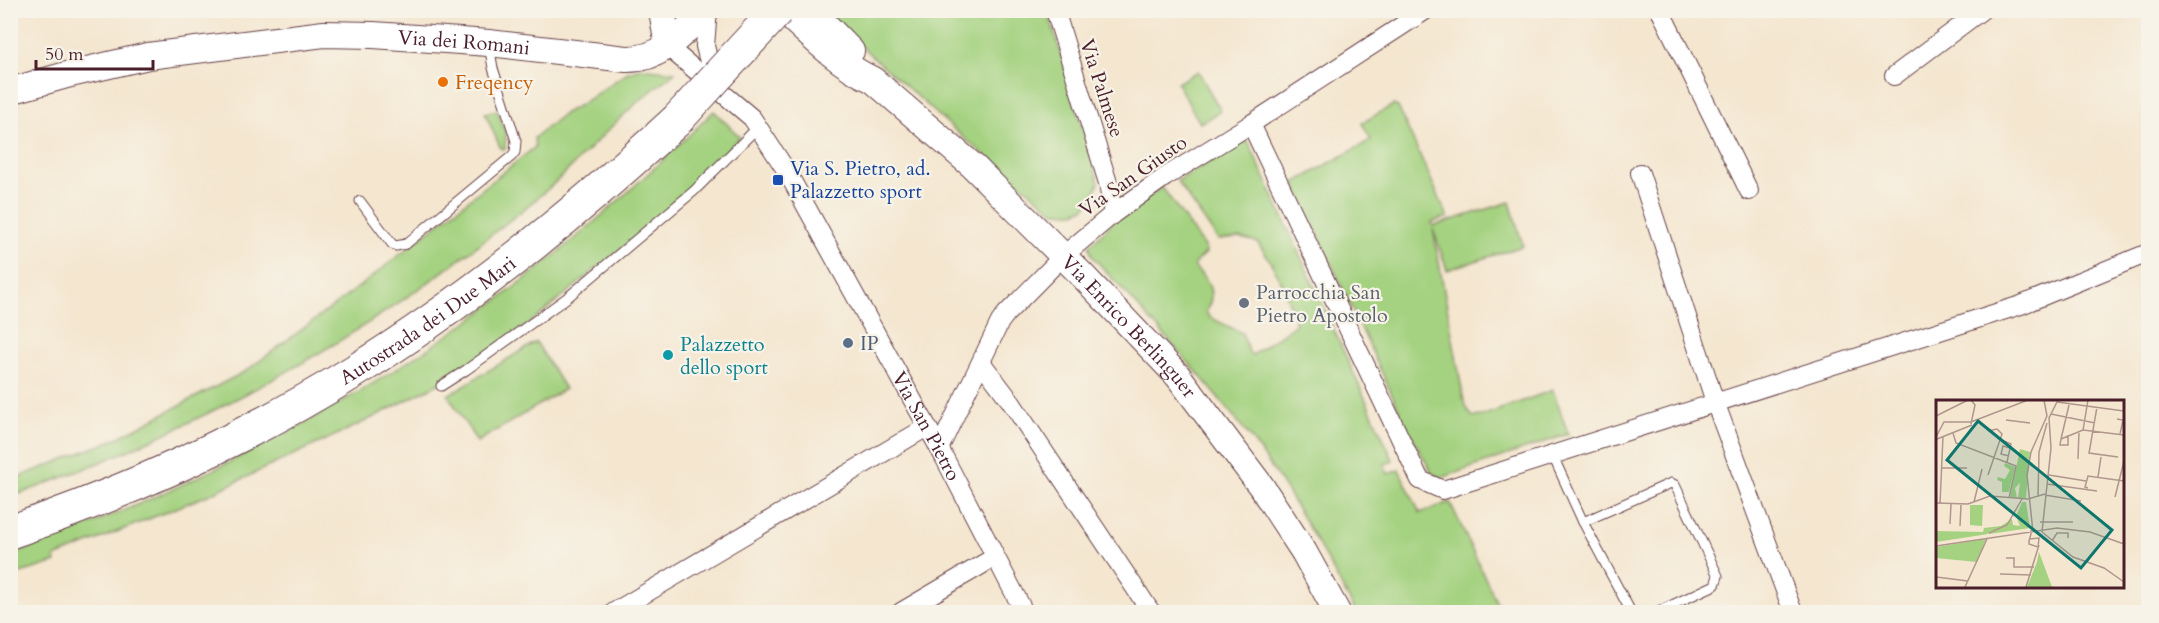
<svg xmlns="http://www.w3.org/2000/svg" width="2159" height="623" font-family="Cardo,serif">
	<style>
		.green { fill: #a4d280; stroke: #777856; stroke-width: 1.5 }
		.lines { fill: none; stroke-linecap: round; stroke-linejoin: round }
		.service-casing { stroke: #643d44; stroke-width: 11 }
		.minor-casing { stroke: #643d44; stroke-width: 20 }
		.secondary-casing { stroke: #643d44; stroke-width: 28 }
		.motorway-casing { stroke: #643d44; stroke-width: 35 }
		.service { stroke: #fff; stroke-width: 9 }
		.minor { stroke: #fff; stroke-width: 18 }
		.secondary { stroke: #fff; stroke-width: 26 }
		.motorway { stroke: #fff; stroke-width: 33 }
		.motorway-bridge-casing { stroke: #643d44; stroke-width: 35; stroke-linecap: butt }
		.motorway-bridge { stroke: #fff; stroke-width: 33 }
		.food-dot { fill: #e8710a; stroke: #f7f3e8; stroke-width: 2 }
		.transit-dot { fill: #1a4fb4; stroke: #f7f3e8; stroke-width: 2 }
		.worship-dot { fill: #6b7280; stroke: #f7f3e8; stroke-width: 2 }
		.service-dot { fill: #5c6f8a; stroke: #f7f3e8; stroke-width: 2 }
		.culture-dot { fill: #0f9aa8; stroke: #f7f3e8; stroke-width: 2 }
		.labels { text-anchor: middle; dominant-baseline: central; stroke-width: 4.5; stroke-linejoin: round; paint-order: stroke }
		.street-label { font-size: 20px; fill: #4a1f2b; stroke: #f7f3e8 }
		.food-label { font-size: 20px; fill: #c56008; stroke: #f7f3e8; text-anchor: start }
		.transit-label { font-size: 20px; fill: #164399; stroke: #f7f3e8; text-anchor: start }
		.worship-label { font-size: 20px; fill: #5b616d; stroke: #f7f3e8; text-anchor: start }
		.service-label { font-size: 20px; fill: #4e5e75; stroke: #f7f3e8; text-anchor: start }
		.culture-label { font-size: 20px; fill: #0d838f; stroke: #f7f3e8; text-anchor: start }
		.inset-road { fill: none; stroke: #b0968d; stroke-width: 1.5 }
		.view { fill: #0f766e; fill-opacity: 0.15; stroke: #0f766e; stroke-width: 3 }
		.inset-edge { fill: none; stroke: #4a1f2b; stroke-width: 3 }
	</style>
	<rect width="100%" height="100%" fill="#f7f3e8"/>
	<filter id="ink" filterUnits="userSpaceOnUse"><feTurbulence type="fractalNoise" baseFrequency=".0167" numOctaves="2"/><feDisplacementMap in="SourceGraphic" scale="12" xChannelSelector="R" yChannelSelector="G"/><feConvolveMatrix kernelMatrix="1 2 1 2 8 2 1 2 1" color-interpolation-filters="sRGB"/></filter>
	<filter id="wash" filterUnits="userSpaceOnUse"><feTurbulence type="fractalNoise" baseFrequency=".008" numOctaves="4" result="noise"/><feDisplacementMap in="SourceGraphic" scale="24" xChannelSelector="R" yChannelSelector="G"/><feGaussianBlur stdDeviation="1.35" result="paint"/><feColorMatrix in="noise" values="0 0 0 0 0 0 0 0 0 0 0 0 0 0 0 0 0 1.4 0 .05"/><feComposite in="paint" operator="in"/></filter>
	<g filter="url(#wash)">
		<rect width="100%" height="100%" fill="#f4e6cf"/>
		<g class="green">
			<path d="M826 11H1048L1099 183 1091 201 1084 208 1075 212H1055L964 138 845 32Z"/>
			<path d="M641 68 675 72C663 82 651 91 639 101 607 129 579 161 548 189 530 205 510 220 491 235 348 349 182 435 11 497V480L113 440 246 371 368 280 535 147 534 138 565 113 580 105 628 72Z"/>
			<path d="M1198 71 1221 111 1200 123 1177 83Z"/>
			<path d="M1393 105 1398 107 1448 217 1432 222 1433 226 1510 202 1523 246 1447 270 1433 229 1465 407 1473 417 1482 416 1553 390 1568 434 1444 477 1437 476 1432 473 1407 427 1294 183 1371 140 1362 123Z"/>
			<path d="M497 110 506 134 505 149 501 148 499 145 485 113Z"/>
			<path d="M714 111 740 137 706 175 671 208 529 324 440 383 364 422 208 495 55 557 56 562 11 576V555C175 495 334 417 477 315 562 254 639 184 714 111Z"/>
			<path d="M1244 141 1249 143 1393 460 1384 465 1388 474 1399 470 1420 513 1450 502 1501 612H1356C1324 554 1292 495 1253 441 1204 376 1146 316 1092 256L1089 246 1122 213 1162 187 1205 248 1206 253 1194 264C1195 270 1198 270 1202 275 1212 286 1214 299 1206 311L1209 317 1242 333 1249 352 1252 355 1296 324C1286 292 1278 269 1257 242L1240 238 1218 240 1177 181Z"/>
			<path d="M536 342 565 389 477 442 448 395Z"/>
		</g>
	</g>
	<g filter="url(#ink)">
		<g class="lines">
			<defs>
				<g id="service">
					<path d="M360 201 392 244 396 246 406 244 512 156 515 152 516 141 493 68 489 45"/>
					<path d="M441 386 466 370 568 297 694 191 758 127"/>
					<path d="M1552 454 1583 522 1631 612"/>
					<path d="M1583 522 1671 483 1675 485 1718 576 1715 585 1657 612"/>
				</g>
				<g id="minor">
					<path d="M708 10 705 46 708 58 724 78"/>
					<path d="M1055 10 1108 183 1113 214"/>
					<path d="M1660 10 1749 191"/>
					<path id="s1" d="M668 47 752 118 786 170 944 457 1024 612"/>
					<path d="M1894 76 1982 10"/>
					<path d="M1251 124 1420 480 1443 490 2021 305 2148 253"/>
					<path d="M1640 173 1715 402 1793 612"/>
					<path d="M981 362 1009 399 1151 612"/>
					<path d="M939 449 1000 322 1006 314 1063 256 1113 214 1165 177 1251 124 1426 10"/>
					<path d="M614 612 927 427"/>
					<path d="M901 612 995 557"/>
				</g>
				<g id="secondary">
					<path d="M662 10 668 47"/>
					<path id="s2" d="M783 10C811 36 838 64 873 80L974 167 1081 274 1178 376 1261 486 1304 552 1337 612"/>
					<path d="M811 10 851 51"/>
					<path id="s3" d="M10 91 70 74 148 56 324 34 373 35 489 43 626 59C662 60 683 33 706 10"/>
				</g>
				<g id="motorway">
					<path id="s4" d="M10 532C130 491 247 438 355 371 471 299 576 213 676 121"/>
				</g>
			</defs>
			<use href="#service" class="service-casing"/>
			<use href="#minor" class="minor-casing"/>
			<use href="#secondary" class="secondary-casing"/>
			<use href="#motorway" class="motorway-casing"/>
			<use href="#service" class="service"/>
			<use href="#minor" class="minor"/>
			<use href="#secondary" class="secondary"/>
			<use href="#motorway" class="motorway"/>
			<defs>
				<path id="motorway-bridge" d="M676 121 778 10"/>
			</defs>
			<use href="#motorway-bridge" class="motorway-bridge-casing"/>
			<use href="#motorway-bridge" class="motorway-bridge"/>
		</g>
	</g>
	<circle class="food-dot" cx="443" cy="82" r="6"/>
	<rect class="transit-dot" x="772" y="174" width="12" height="12" rx="3"/>
	<circle class="worship-dot" cx="1244" cy="303" r="6"/>
	<circle class="service-dot" cx="848" cy="343" r="6"/>
	<circle class="culture-dot" cx="668" cy="355" r="6"/>
	<g class="labels">
		<g class="street-label">
			<text stroke="none"><textPath href="#s3" startOffset="460">Via dei Romani</textPath></text>
			<text transform="translate(1102 88) rotate(72)">Via Palmese</text>
			<text transform="translate(1133 176) rotate(-35)">Via San Giusto</text>
			<text stroke="none"><textPath href="#s4" startOffset="470">Autostrada dei Due Mari</textPath></text>
			<text stroke="none"><textPath href="#s2" startOffset="470">Via Enrico Berlinguer</textPath></text>
			<text stroke="none"><textPath href="#s1" startOffset="464">Via San Pietro</textPath></text>
		</g>
		<g class="food-label">
			<text x="455" y="82">Freqency</text>
		</g>
		<g class="transit-label">
			<text x="790" y="168">Via S. Pietro, ad.<tspan x="790" dy="23">Palazzetto sport</tspan></text>
		</g>
		<g class="worship-label">
			<text x="1256" y="292">Parrocchia San<tspan x="1256" dy="23">Pietro Apostolo</tspan></text>
		</g>
		<g class="service-label">
			<text x="860" y="343">IP</text>
		</g>
		<g class="culture-label">
			<text x="680" y="344">Palazzetto<tspan x="680" dy="23">dello sport</tspan></text>
		</g>
	</g>
	<g transform="translate(1936 400)">
		<rect width="188" height="188" fill="#f4e6cf"/>
		<path d="M84 49 94 52 90 98H82L84 83 79 88 81 98 74 97ZM69 63 79 67 73 92H66V82L61 80 62 77 69 79 74 70 68 66ZM86 102H90L94 128 53 134 57 129 52 134 0 142V131L47 132 48 128 65 126 76 119 77 125 84 126 80 116ZM34 105H47L46 126 34 125ZM50 139 41 162 0 158V147ZM103 152 116 187H91L101 162Z" fill="#a4d280"/>
		<path class="inset-road" d="M121 2 188 11M161 7 153 53 182 57M115 14 159 23M0 16 32 0M181 19 187 20 184 34M70 20 94 23M35 24 39 5 35 0M147 30 152 0M17 33 20 43 80 66 73 98M0 37 8 22H35L92 0M1 39 36 25M125 39 147 30 188 35M125 39 133 5M125 39 124 45H132V35M68 41 75 44 71 62M73 56 65 54 67 46 74 48M142 59 143 31M6 68H31M52 75 66 34 61 29 52 31M113 75 150 81M162 77 165 57M111 84 161 91M152 88 149 87 152 76 188 81M109 95 145 101M102 97 103 52 111 23M179 97 188 61M38 102 46 69M0 103 32 104 54 96 92 99 109 94M4 104 7 36M104 122H137M14 124 15 104M24 126 25 105M97 132 91 75 95 52 111 16 108 0M106 132 115 48 113 18 122 0M106 132 137 157 168 168 188 182M53 133 71 125 86 99M94 139 103 138 102 147 93 144V141L95 134V130M116 141 121 133H132V138M0 146 121 128 154 132 188 144M70 158H78V167H98M64 174 95 175M0 177 32 181M29 187 51 139M90 187 103 145"/>
		<path class="view" d="M42 21 176 130 145 168 11 60Z"/>
		<rect width="188" height="188" class="inset-edge"/>
	</g>
	<rect width="2159" height="623" fill="none" stroke="#f7f3e8" stroke-width="36"/>
	<path d="M36 60v9h117v-9" fill="none" stroke="#4a1f2b" stroke-width="3"/>
	<text x="45" y="60" font-size="18" fill="#4a1f2b" stroke="#f7f3e8" stroke-width="4.5" paint-order="stroke">50 m</text>
</svg>
